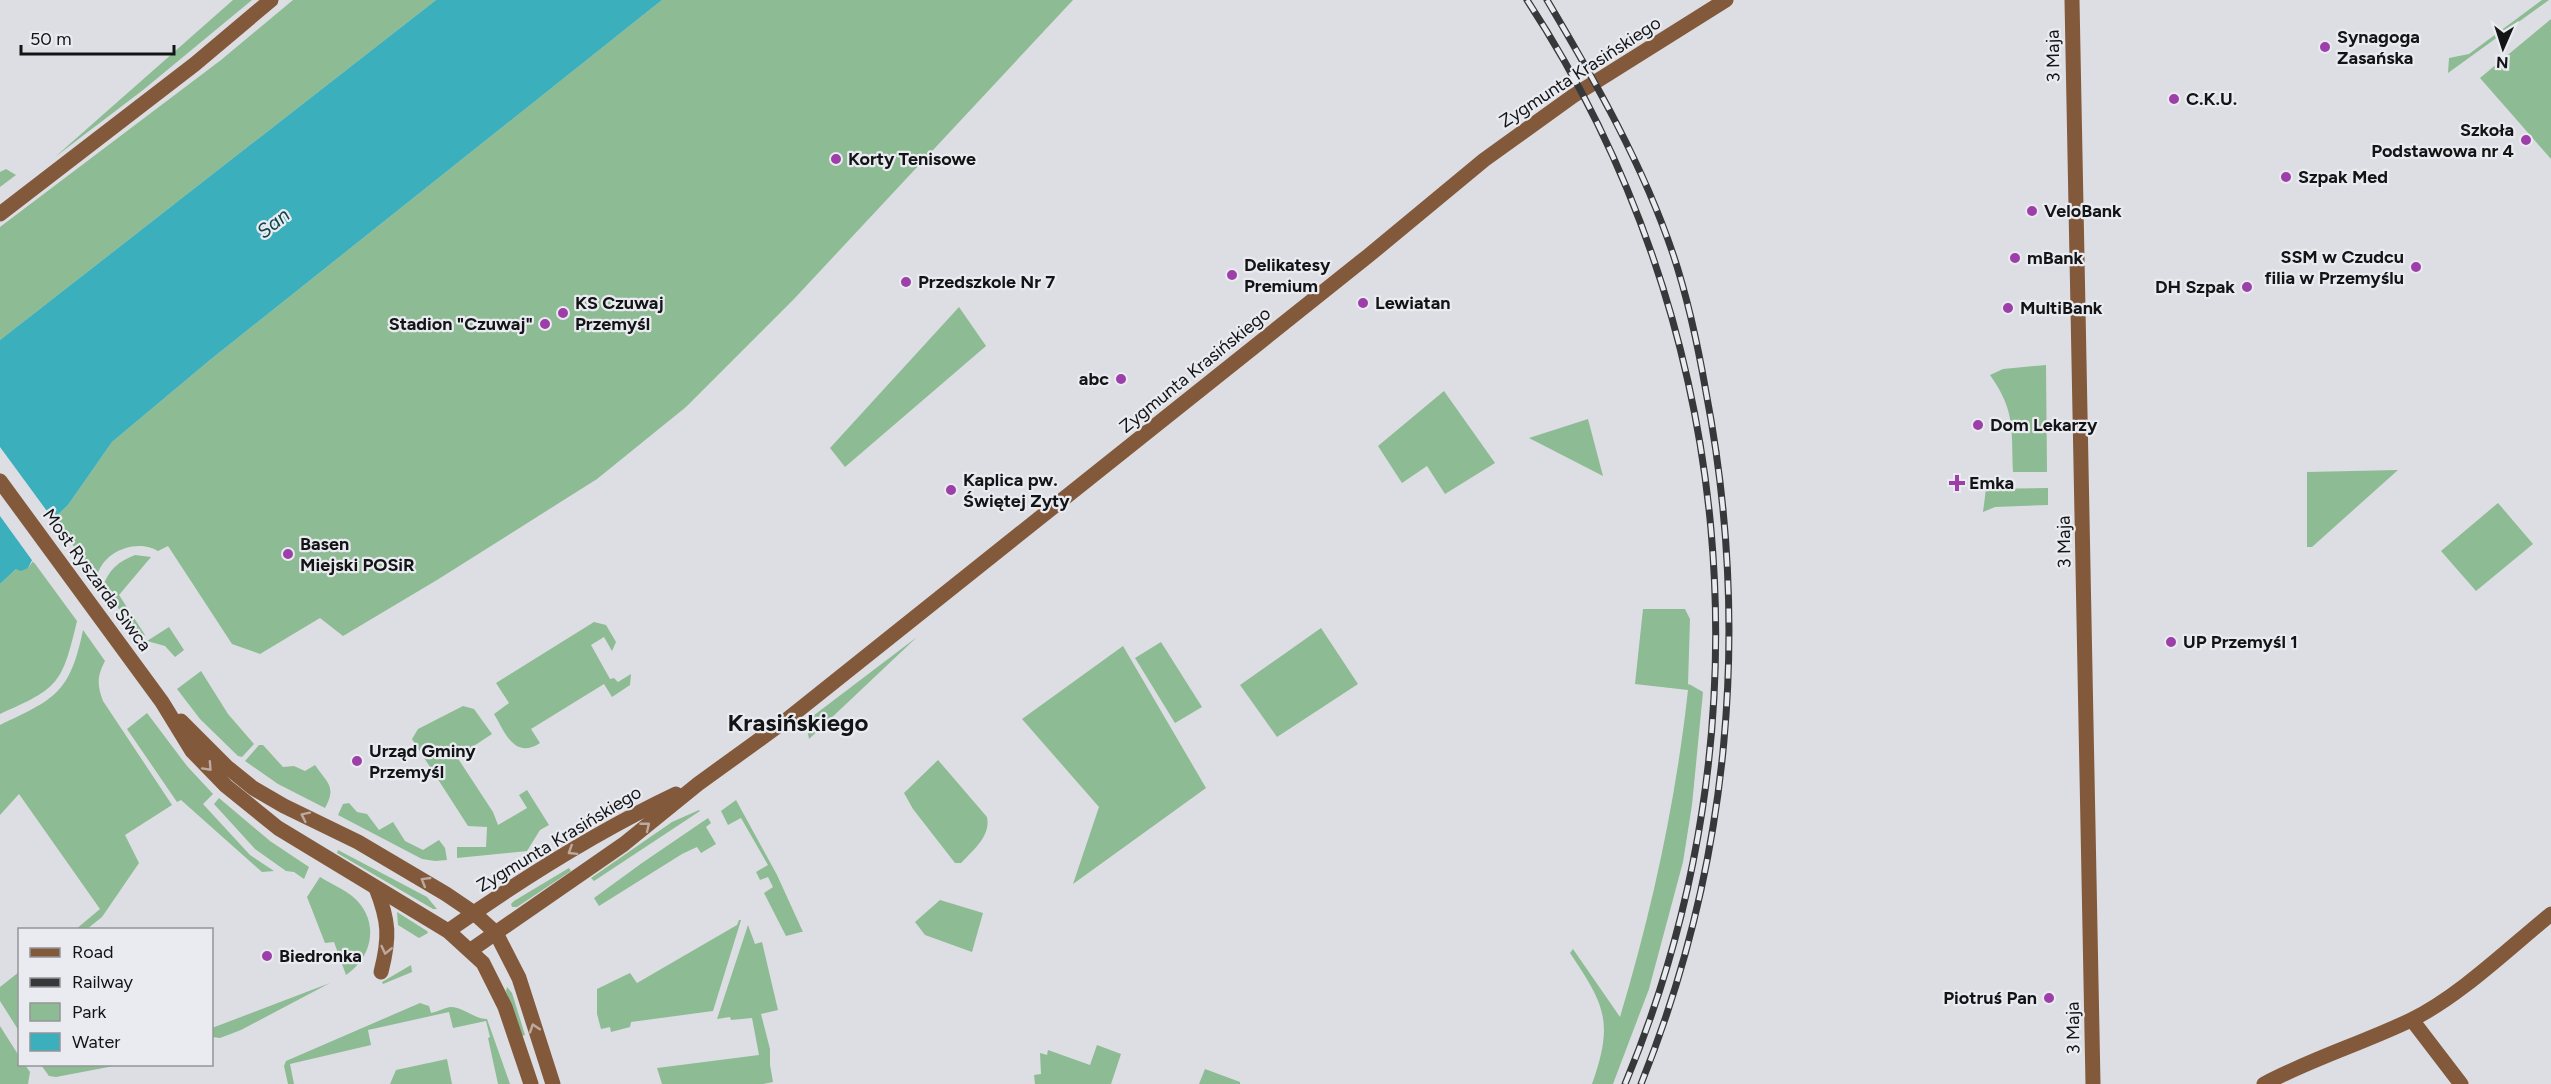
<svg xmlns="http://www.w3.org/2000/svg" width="2551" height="1084" font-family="Figtree,sans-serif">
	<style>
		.green { fill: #8dbb93 }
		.water { fill: #3bafbc }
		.pier { fill: #dddee3 }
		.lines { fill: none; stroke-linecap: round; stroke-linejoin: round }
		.secondary { stroke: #83593c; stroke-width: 15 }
		.rail-casing { stroke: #373839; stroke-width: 7 }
		.rail { stroke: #eaebf0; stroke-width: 4.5; stroke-dasharray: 14; stroke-linecap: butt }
		.oneway { stroke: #bca99f }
		.poi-dot { fill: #9c3fa9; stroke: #eaebf0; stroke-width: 2 }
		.labels { text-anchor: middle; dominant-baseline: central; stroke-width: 4.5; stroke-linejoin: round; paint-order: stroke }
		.poi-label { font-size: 18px; font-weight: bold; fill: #131415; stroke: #eaebf0; text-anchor: start }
		.street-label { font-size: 18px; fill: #131415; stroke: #eaebf0 }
		.water-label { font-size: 20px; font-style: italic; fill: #13464c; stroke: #eaebf0 }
		.district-label { font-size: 24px; font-weight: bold; fill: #131415; stroke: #eaebf0 }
	</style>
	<rect width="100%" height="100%" fill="#dddee3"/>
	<g class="green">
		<path d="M233 0H252L143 90 55 157Z"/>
		<path d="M293 0H436L0 340V227L221 60Z"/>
		<path d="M662 0H1073L794 299 686 407 597 479 437 580 343 636 320 618 260 654 232 644 168 546 158 551C137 538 102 551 97 577L53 519 68 505 112 442 210 360Z"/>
		<path d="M2542 0H2549L2448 73 2449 58 2469 54Z"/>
		<path d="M2551 19V159L2480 78Z"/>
		<path d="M6 169 16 175 0 187V172Z"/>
		<path d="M959 307 986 346 845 467 830 448Z"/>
		<path d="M2046 365 2047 472H2013C2011 429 2016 412 1990 375L2003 369Z"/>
		<path d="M1444 391 1495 463 1445 494 1427 466 1402 483 1378 446Z"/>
		<path d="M1588 419 1603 476 1529 438Z"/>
		<path d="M2398 470 2312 547H2307V472Z"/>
		<path d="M2048 488V505L1995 507 1983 512 1986 489Z"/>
		<path d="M2498 503 2533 544 2476 591 2441 551Z"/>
		<path d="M135 555 151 557 119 595 145 635 140 638 103 587C108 570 119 561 135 555Z"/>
		<path d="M33 561 77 621C62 684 59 688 0 714V584L16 569 28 568Z"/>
		<path d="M1643 609H1685L1690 619 1688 685 1689 684 1703 692 1692 805 1683 862 1649 989 1613 1084H1592C1614 1022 1605 1005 1570 953L1573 949 1620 1017C1652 911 1676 800 1688 690L1635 684Z"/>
		<path d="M594 622 606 625 616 642 612 651 604 637 591 645 610 679 614 678 618 682 631 674 630 685 612 697 604 684 531 729 540 743C514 760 505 732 494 714L509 703 496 683Z"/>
		<path d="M169 627 184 650 175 657 165 646 147 641Z"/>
		<path d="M1321 628 1358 684 1277 737 1240 685Z"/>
		<path d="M83 630 105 661C97 676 97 685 103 701L172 805 125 835 139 863 102 917 87 929 75 930 100 909 19 794 0 815V725C55 699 70 693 83 630Z"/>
		<path d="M917 637 809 739 807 728 813 716Z"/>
		<path d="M1161 642 1202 707 1175 723 1135 658Z"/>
		<path d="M1123 646 1206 788 1073 884 1099 807 1022 719Z"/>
		<path d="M201 671 228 714 254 744 242 757 238 756 200 719 177 689Z"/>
		<path d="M463 706 474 709 492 734 457 757 493 812 498 825 527 808 519 795 527 790 549 825 540 830 527 851 457 858V847H486L487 827 468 826 412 739 418 729Z"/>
		<path d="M147 713 187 766 213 794 203 804 250 855 274 871 262 872 181 800 177 802 127 729Z"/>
		<path d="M259 745H263L283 767 294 766 305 771 315 765C327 783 337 786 325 808L278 784 245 761Z"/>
		<path d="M938 760 987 817C991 836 973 850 961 863H955L913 809 904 793Z"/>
		<path d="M219 798 270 841 309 867 304 879 294 872 286 871 255 849 214 804Z"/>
		<path d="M736 800 777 875 803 932H801L786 936 764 893 773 887 768 877 760 880 756 872 768 865 741 818 728 825 721 811Z"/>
		<path d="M349 803 357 812 367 814 379 830 393 822 405 841 423 850 439 840 445 848 447 860 435 861 422 859 338 815 343 804Z"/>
		<path d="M699 810 700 811 594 881 591 878 672 822Z"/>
		<path d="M708 818 711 823 706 827 716 844 701 853 697 847 682 854 599 906 594 898 642 863Z"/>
		<path d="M338 850 427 897 437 909H433L337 853Z"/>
		<path d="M569 868 571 871 517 907H512L511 904 514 901Z"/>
		<path d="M320 877C333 885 351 892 360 904 379 928 370 959 346 975L334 942 325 943 307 897Z"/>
		<path d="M940 900 983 913 972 952 925 935 915 922Z"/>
		<path d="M397 912 427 931 428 933 419 938 398 925Z"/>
		<path d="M739 920H741L713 1011 631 1022 630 1027 611 1032 610 1027 601 1029 597 1014V989L630 973 637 983 737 925Z"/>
		<path d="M748 925 755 944 762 942 778 1010 761 1014 770 1049V1065L773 1082 763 1084H662L657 1068 759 1055 752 1018 731 1020 730 1017 717 1019Z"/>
		<path d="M411 965 412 972 383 984 382 982Z"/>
		<path d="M19 972V1031L0 1001V987Z"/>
		<path d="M330 983 241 1030 220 1038 212 1037V1028Z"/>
		<path d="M507 987 512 993 525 1035 522 1036 506 991Z"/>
		<path d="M420 1003 429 1006 431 1013C437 1012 444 1008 450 1007 464 1007 474 1019 487 1019L510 1084H498L488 1038 490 1037 486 1021 453 1028 449 1012 368 1030 371 1045 290 1064 294 1084H288L284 1066 286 1061Z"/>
		<path d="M0 1026 19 1056 20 1064 25 1065 30 1072 28 1084H0Z"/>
		<path d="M1097 1045 1121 1054 1111 1084H1035L1034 1075 1041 1074 1040 1053 1047 1055 1048 1050 1090 1065Z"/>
		<path d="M447 1059 452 1084H390L396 1070Z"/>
		<path d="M119 1065 56 1077 49 1076 41 1065Z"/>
		<path d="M1205 1069 1240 1082V1084H1199Z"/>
	</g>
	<path class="water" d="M436 0H662L210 360 112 442 68 505 53 519 28 568 21 571 16 569 0 584V340Z"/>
	<path class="pier" d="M0 447 55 522 34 563 0 516Z"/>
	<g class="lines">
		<g class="secondary">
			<path d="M2072 0 2093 1084"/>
			<path d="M0 214 195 64 271 0"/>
			<path d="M0 481 162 702 192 751 226 786 278 828 448 931 483 963 505 1007 531 1084"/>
			<path d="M181 721 227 767 253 788 284 806 358 842 446 894 474 913 496 933 519 978 553 1084"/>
			<path d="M376 888C389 921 390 937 381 972"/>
			<path d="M448 931C520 880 596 832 676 794"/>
			<path d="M471 950 624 844 698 784 785 721 1368 256 1484 160 1573 96 1726 0"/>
			<path d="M2412 1020 2461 1084"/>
			<path d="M2264 1084C2311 1059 2363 1043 2411 1020 2460 996 2509 948 2551 914"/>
		</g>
		<defs>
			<g id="rail">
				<path d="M1527 0C1738 322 1774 729 1625 1084"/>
				<path d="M1547 0C1595 81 1643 165 1673 254 1688 299 1698 346 1706 392 1751 627 1730 863 1641 1084"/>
			</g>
		</defs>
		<use href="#rail" class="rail-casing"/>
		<use href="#rail" class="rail"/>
	</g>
	<defs><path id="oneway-chevron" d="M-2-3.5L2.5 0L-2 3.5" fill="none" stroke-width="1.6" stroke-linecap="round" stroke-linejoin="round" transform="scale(1.5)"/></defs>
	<g class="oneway">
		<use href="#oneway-chevron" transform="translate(208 767) rotate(47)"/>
		<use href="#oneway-chevron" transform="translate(305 816) rotate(-154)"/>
		<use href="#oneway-chevron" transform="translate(646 826) rotate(-39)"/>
		<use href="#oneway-chevron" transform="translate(572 851) rotate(148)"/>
		<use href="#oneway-chevron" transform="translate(425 881) rotate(-149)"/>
		<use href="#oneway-chevron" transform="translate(386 950) rotate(103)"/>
		<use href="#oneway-chevron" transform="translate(534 1028) rotate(-108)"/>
	</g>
	<g class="poi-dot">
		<circle cx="2325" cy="47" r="6"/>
		<circle cx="2174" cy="99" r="6"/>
		<circle cx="2526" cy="140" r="6"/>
		<circle cx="836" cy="159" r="6"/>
		<circle cx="2286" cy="177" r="6"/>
		<circle cx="2032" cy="211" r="6"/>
		<circle cx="2015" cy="258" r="6"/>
		<circle cx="2416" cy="267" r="6"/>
		<circle cx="1232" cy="275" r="6"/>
		<circle cx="906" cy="282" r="6"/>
		<circle cx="2247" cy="287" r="6"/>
		<circle cx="1363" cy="303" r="6"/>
		<circle cx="2008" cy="308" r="6"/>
		<circle cx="563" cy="313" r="6"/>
		<circle cx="545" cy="324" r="6"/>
		<circle cx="1121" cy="379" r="6"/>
		<circle cx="1978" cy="425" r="6"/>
		<path d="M1954 474h6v6h6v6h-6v6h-6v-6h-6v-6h6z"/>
		<circle cx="951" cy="490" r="6"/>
		<circle cx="288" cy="554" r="6"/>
		<circle cx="2171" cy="642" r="6"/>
		<circle cx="357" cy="761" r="6"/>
		<circle cx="267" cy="956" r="6"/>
		<circle cx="2049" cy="998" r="6"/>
	</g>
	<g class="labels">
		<g class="poi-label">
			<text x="2337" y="37">Synagoga<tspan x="2337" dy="21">Zasańska</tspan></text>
			<text x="2186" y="99">C.K.U.</text>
			<text x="2514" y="130" text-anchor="end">Szkoła<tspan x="2514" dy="21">Podstawowa nr 4</tspan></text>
			<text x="848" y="159">Korty Tenisowe</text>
			<text x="2298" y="177">Szpak Med</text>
			<text x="2044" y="211">VeloBank</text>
			<text x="2404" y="257" text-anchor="end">SSM w Czudcu<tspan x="2404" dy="21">filia w Przemyślu</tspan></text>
			<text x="2027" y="258">mBank</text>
			<text x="1244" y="265">Delikatesy<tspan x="1244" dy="21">Premium</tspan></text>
			<text x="918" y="282">Przedszkole Nr 7</text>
			<text x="2235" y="287" text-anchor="end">DH Szpak</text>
			<text x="575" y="303">KS Czuwaj<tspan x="575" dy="21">Przemyśl</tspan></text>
			<text x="1375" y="303">Lewiatan</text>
			<text x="2020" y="308">MultiBank</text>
			<text x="533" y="324" text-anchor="end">Stadion "Czuwaj"</text>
			<text x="1109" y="379" text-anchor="end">abc</text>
			<text x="1990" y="425">Dom Lekarzy</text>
			<text x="963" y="480">Kaplica pw.<tspan x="963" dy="21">Świętej Zyty</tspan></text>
			<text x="1969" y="483">Emka</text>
			<text x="300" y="544">Basen<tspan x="300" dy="21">Miejski POSiR</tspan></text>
			<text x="2183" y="642">UP Przemyśl 1</text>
			<text x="369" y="751">Urząd Gminy<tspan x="369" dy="21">Przemyśl</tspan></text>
			<text x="279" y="956">Biedronka</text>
			<text x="2037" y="998" text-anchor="end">Piotruś Pan</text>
		</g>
		<g class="street-label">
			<text transform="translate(2053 56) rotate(-91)">3 Maja</text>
			<text transform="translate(1580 72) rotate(-33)">Zygmunta Krasińskiego</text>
			<text transform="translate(1195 370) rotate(-39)">Zygmunta Krasińskiego</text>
			<text transform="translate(2064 542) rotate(-91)">3 Maja</text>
			<text transform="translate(97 580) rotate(54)">Most Ryszarda Siwca</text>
			<text transform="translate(559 839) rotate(-31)">Zygmunta Krasińskiego</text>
			<text transform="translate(2073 1028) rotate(-91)">3 Maja</text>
		</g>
		<g class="water-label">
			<text transform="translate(273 223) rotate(-39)">San</text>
		</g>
		<g class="district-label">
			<text x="798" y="722">Krasińskiego</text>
		</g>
	</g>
	<rect x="18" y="928" width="195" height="138" fill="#eaebf0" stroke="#949598" stroke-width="1.5"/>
	<rect x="30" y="948" width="30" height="9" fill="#83593c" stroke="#949598" stroke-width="1.5"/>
	<text x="72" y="958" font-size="18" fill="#131415">Road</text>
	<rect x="30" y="978" width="30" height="9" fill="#373839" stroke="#949598" stroke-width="1.5"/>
	<text x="72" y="988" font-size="18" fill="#131415">Railway</text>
	<rect x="30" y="1003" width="30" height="18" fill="#8dbb93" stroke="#949598" stroke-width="1.5"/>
	<text x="72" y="1018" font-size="18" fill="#131415">Park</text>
	<rect x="30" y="1033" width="30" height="18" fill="#3bafbc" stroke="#949598" stroke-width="1.5"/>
	<text x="72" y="1048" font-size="18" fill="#131415">Water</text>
	<g transform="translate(2503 48) rotate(183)" stroke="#eaebf0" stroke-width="4.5" paint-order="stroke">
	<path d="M0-4.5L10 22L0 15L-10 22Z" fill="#131415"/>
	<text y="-9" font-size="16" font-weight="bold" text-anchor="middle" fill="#131415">N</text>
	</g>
	<path d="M21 45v9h153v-9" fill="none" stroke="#131415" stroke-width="3"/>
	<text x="30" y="45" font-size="18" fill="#131415" stroke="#eaebf0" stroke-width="4.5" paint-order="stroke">50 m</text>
</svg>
